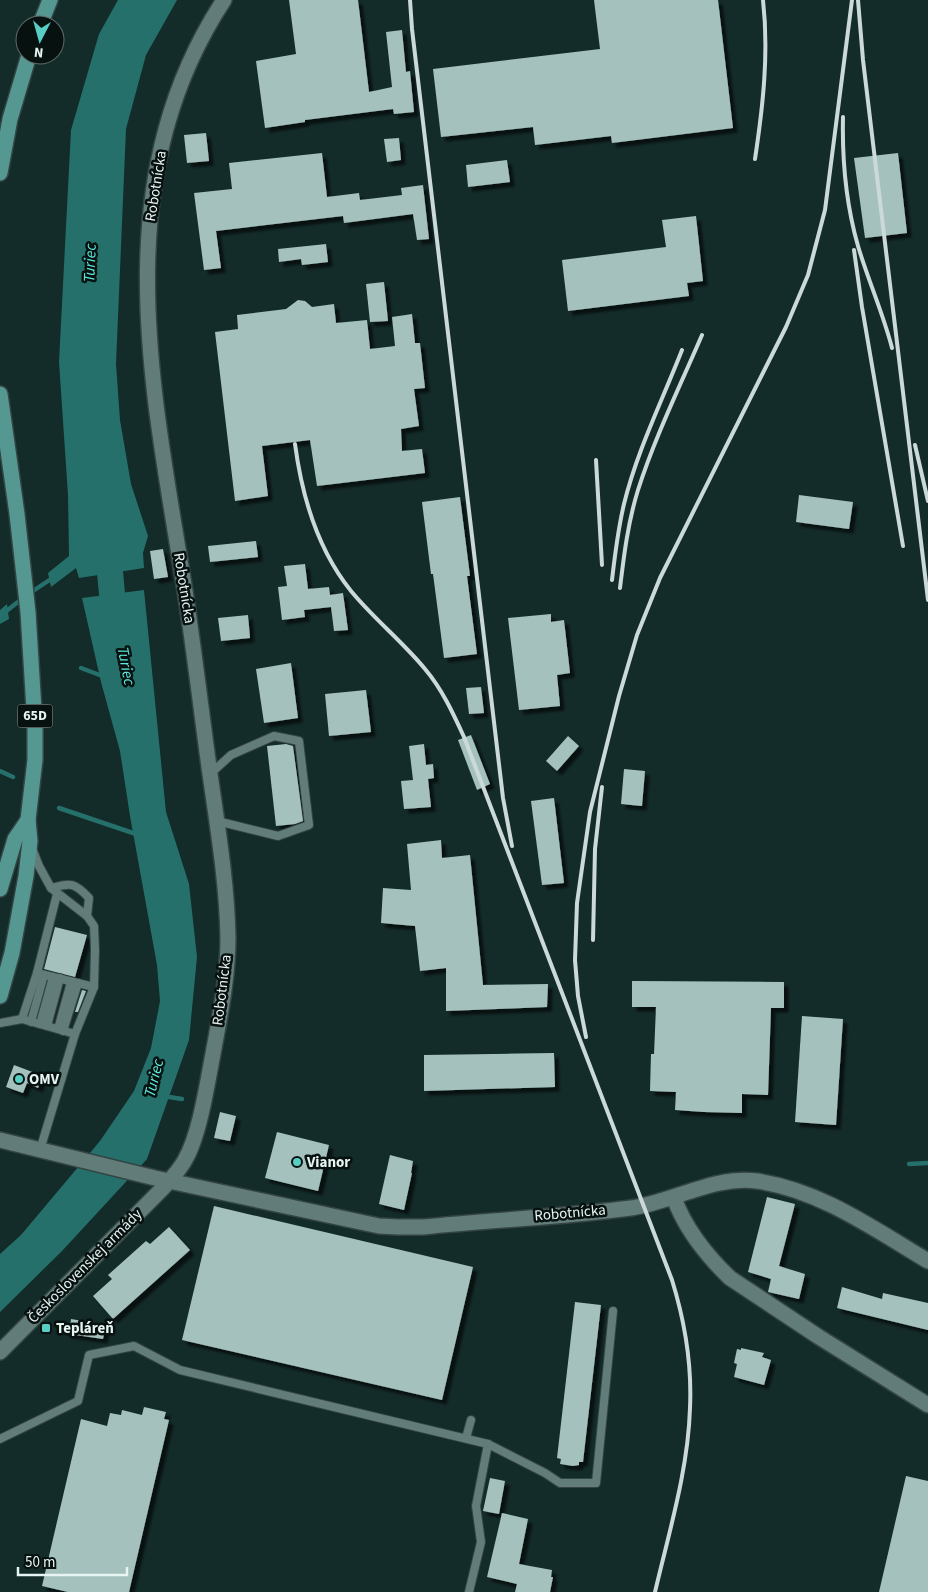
<svg xmlns="http://www.w3.org/2000/svg" width="928" height="1592" font-family="'Source Sans 3',sans-serif">
	<style>
		.water { fill: #25706a }
		.lines { fill: none; stroke-linecap: round; stroke-linejoin: round }
		.stream { stroke: #25706a; stroke-width: 4.5 }
		.river { stroke: #25706a; stroke-width: 26 }
		.building { fill: #a5c1bd; filter: url(#shadow) }
		.service-casing { stroke: #334443; stroke-width: 10 }
		.minor-casing { stroke: #334443; stroke-width: 18 }
		.primary-casing { stroke: #334443; stroke-width: 18 }
		.service { stroke: #617c79; stroke-width: 8 }
		.minor { stroke: #617c79; stroke-width: 15 }
		.primary { stroke: #559892; stroke-width: 15 }
		.rail { stroke: #cbdad8; stroke-width: 4 }
		.poi-dot { fill: #56cec4; stroke: #071110; stroke-width: 2 }
		.labels { text-anchor: middle; dominant-baseline: central; stroke-width: 5; stroke-linejoin: round; paint-order: stroke }
		.shield { fill: #071110; stroke: #a3b0ae; stroke-width: 1 }
		.shield-label { font-size: 14px; font-weight: bold; fill: #e6f4f2 }
		.street-label { font-size: 15px; fill: #e6f4f2; stroke: #071110 }
		.poi-label { font-size: 15px; font-weight: bold; fill: #e6f4f2; stroke: #071110; text-anchor: start }
		.water-label { font-size: 16px; font-style: italic; fill: #5ee9de; stroke: #071110 }
	</style>
	<defs>
		<filter id="shadow"><feDropShadow dx="4.5" dy="4.5" stdDeviation="1" flood-color="#0009"/></filter>
	</defs>
	<rect width="100%" height="100%" fill="#132b29"/>
	<g class="water">
		<path d="M118 0H177L146 55 126 129 116 364 120 420 131 484 148 536 143 553 144 568 79 578 76 568 51 587 48 573 69 556 68 495 59 362 71 130 99 34Z"/>
		<path d="M144 590 166 812 189 884 197 957 189 1040 147 1159 62 1251 0 1312V1254L21 1235 100 1141 134 1091 151 1048 160 1001 157 965 130 816 120 751 101 682 82 598Z"/>
		<path d="M7 604 9 619 0 624V610Z"/>
	</g>
	<g class="lines">
		<g class="stream">
			<path d="M30 593 54 577"/>
			<path d="M0 616 23 598"/>
			<path d="M81 668 105 677"/>
			<path d="M0 771 13 777"/>
			<path d="M59 808 136 834"/>
			<path d="M163 1096 182 1099"/>
			<path d="M909 1164 928 1163"/>
		</g>
		<path class="river" d="M107 539 112 594 118 629"/>
	</g>
	<g class="building">
		<path d="M289 0H358L369 92 392 87 386 32 402 30 406 72 410 71 414 112 394 114 393 109 305 120V122L265 128 256 61 296 54Z"/>
		<path d="M594 0H718L733 128 612 143 611 136 535 145 533 127 441 137 433 69 600 49Z"/>
		<path d="M206 133 209 161 187 163 184 135Z"/>
		<path d="M399 138 401 160 387 162 384 139Z"/>
		<path d="M322 153 327 197 359 193 360 200 402 195 401 188 423 185 429 239 417 240 413 214 344 223 343 216 216 231 221 268 204 270 194 193 232 189 229 163Z"/>
		<path d="M898 153 907 233 865 238 854 158Z"/>
		<path d="M507 160 510 182 468 187 466 165Z"/>
		<path d="M696 216 703 281 687 283 689 296 568 311 562 260 666 247 662 220Z"/>
		<path d="M326 244 328 262 302 265 301 259 279 262 278 249Z"/>
		<path d="M384 282 388 321 370 322 366 284Z"/>
		<path d="M298 300 305 301 312 307 334 304 336 323 367 320 370 349 395 346 392 317 412 314 415 343H420L425 388 414 389 419 426 401 429 402 451 422 449 425 473 317 486 310 440 262 446 268 496 235 501 215 332 238 329 237 315 286 309Z"/>
		<path d="M799 495 853 502 849 529 796 522Z"/>
		<path d="M460 497 470 576H467L477 654 444 658 433 574H431L422 502Z"/>
		<path d="M256 541 258 557 210 562 208 546Z"/>
		<path d="M163 549 168 577 154 579 150 551Z"/>
		<path d="M305 564 308 589 329 587 330 595 343 593 348 630 334 631 331 607 304 610 305 617 282 620 278 587 287 586 284 566Z"/>
		<path d="M551 614V622L564 620 570 673 557 675 560 706 519 710 508 618Z"/>
		<path d="M248 615 250 638 221 641 218 618Z"/>
		<path d="M291 663 298 718 264 723 256 669Z"/>
		<path d="M481 687 484 713 469 714 466 688Z"/>
		<path d="M366 690 371 732 329 736 325 694Z"/>
		<path d="M471 735 490 784 477 790 458 740Z"/>
		<path d="M568 736 579 746 557 771 546 761Z"/>
		<path d="M286 744 293 746 303 821 295 824 276 826 267 746Z"/>
		<path d="M424 744 426 765 433 764 434 778 428 779 431 807 404 809 401 781 413 780 409 746Z"/>
		<path d="M624 769 645 771 642 806 621 804Z"/>
		<path d="M554 798 564 883 542 885 531 801Z"/>
		<path d="M441 840 442 858 470 855 483 985 548 984 547 1007 446 1011V968L420 971 415 926 381 923 383 888 411 890 407 844Z"/>
		<path d="M55 927 87 935 75 977 44 969Z"/>
		<path d="M632 981 784 982V1008H771L768 1095 742 1094V1113L704 1112 675 1110 676 1092 650 1091 651 1054H654L656 1007H632Z"/>
		<path d="M82 990 86 991 78 1012H75Z"/>
		<path d="M802 1016 843 1019 836 1125 795 1122Z"/>
		<path d="M554 1053 555 1087 424 1091V1055Z"/>
		<path d="M14 1065 43 1076 38 1088 27 1083 23 1093 6 1087Z"/>
		<path d="M220 1112 236 1116 230 1141 214 1138Z"/>
		<path d="M277 1132 329 1145 318 1191 265 1178Z"/>
		<path d="M390 1155 413 1161 411 1173H412L404 1210 379 1204Z"/>
		<path d="M767 1197 795 1204 779 1266 805 1274 799 1299 768 1292 771 1279 748 1272Z"/>
		<path d="M214 1206 473 1267 442 1400 182 1340Z"/>
		<path d="M169 1227 190 1250 113 1319 93 1296 112 1279 108 1275 146 1241 150 1244Z"/>
		<path d="M842 1287 882 1299 883 1293 928 1303V1330L837 1308Z"/>
		<path d="M575 1302 601 1305 583 1462H579V1465L573 1466 560 1464 561 1459 557 1458Z"/>
		<path d="M71 1319 106 1325 103 1339 69 1334Z"/>
		<path d="M741 1348 764 1353 762 1357 771 1360 764 1385 734 1377 737 1364 734 1363 737 1349 741 1350Z"/>
		<path d="M144 1407 166 1412 164 1419 169 1420 129 1592H68L42 1586 81 1419 107 1426 110 1413 121 1415 122 1410 142 1415Z"/>
		<path d="M906 1476 928 1481V1592H879Z"/>
		<path d="M490 1478 505 1481 499 1514 483 1511Z"/>
		<path d="M502 1513 528 1519 519 1564 552 1570 551 1577H553L550 1592H515L517 1584 487 1577Z"/>
	</g>
	<g class="lines">
		<defs>
			<g id="service">
				<path d="M210 774 231 755 274 736 299 741 309 825 278 836 217 821"/>
				<path d="M32 848 39 866 51 888 87 916 94 926 95 950 94 987 75 1034 40 1150"/>
				<path d="M51 888C71 883 74 882 89 898L87 916"/>
				<path d="M37 973 94 987"/>
				<path d="M22 1019 37 973 57 894"/>
				<path d="M31 1022 44 975"/>
				<path d="M0 1023 22 1019 75 1034"/>
				<path d="M40 1024 53 977"/>
				<path d="M47 1026 60 978"/>
				<path d="M58 1029 71 982"/>
				<path d="M63 1031 78 983"/>
				<path d="M466 1438 471 1420"/>
				<path d="M0 1439 78 1401 89 1355 134 1346 180 1370 488 1444 476 1506 481 1542 469 1592"/>
				<path d="M488 1444 545 1473 560 1483H596L613 1311"/>
			</g>
			<g id="minor">
				<path d="M0 1140 155 1178 379 1226 398 1227H423C492 1220 563 1217 631 1208 672 1202 716 1175 757 1181 820 1190 874 1229 928 1261"/>
				<path d="M674 1198C685 1228 707 1256 730 1278L819 1337 928 1405"/>
				<path d="M0 1352 162 1189C170 1180 179 1171 185 1160 200 1134 207 1084 213 1054 220 1015 228 978 228 938 227 881 217 824 209 767 201 709 194 649 185 591 153 391 104 183 224 0"/>
			</g>
			<g id="primary">
				<path d="M40 25 50 0"/>
				<path d="M0 173 10 119 29 55"/>
				<path d="M0 394 17 514 28 612 35 726V760L28 820 30 841 26 876 12 953 0 996"/>
				<path d="M0 889 15 839 28 820"/>
			</g>
		</defs>
		<use href="#service" class="service-casing"/>
		<use href="#minor" class="minor-casing"/>
		<use href="#primary" class="primary-casing"/>
		<use href="#service" class="service"/>
		<use href="#minor" class="minor"/>
		<use href="#primary" class="primary"/>
		<g class="rail">
			<path d="M410 0 412 29 503 798 512 846"/>
			<path d="M858 0 863 60 928 600"/>
			<path d="M843 117C842 161 846 204 858 246 868 280 883 313 892 348"/>
			<path d="M755 159C763 106 769 53 763 0"/>
			<path d="M854 250 862 307 903 546"/>
			<path d="M295 444C302 497 318 550 351 591 374 619 402 641 425 669 442 689 453 713 464 737L672 1280C685 1322 692 1365 690 1408 688 1471 669 1532 655 1592"/>
			<path d="M915 445 928 501"/>
			<path d="M596 460 602 565"/>
			<path d="M612 580C615 554 618 529 624 504 637 451 662 401 682 350"/>
			<path d="M620 588C624 555 628 522 638 490 655 437 680 386 702 335"/>
			<path d="M593 940 595 849 602 787"/>
			<path d="M586 1037 578 996 575 960 577 903 590 812 619 696 637 635 660 578 786 327 808 275 825 210 852 0"/>
		</g>
	</g>
	<g class="poi-dot">
		<circle cx="19" cy="1079" r="5"/>
		<circle cx="297" cy="1162" r="5"/>
		<rect x="41" y="1323" width="10" height="10" rx="2.5"/>
	</g>
	<g class="labels">
		<rect class="shield" x="17.5" y="704.5" width="35" height="23" rx="4"/>
		<g class="shield-label">
			<text x="35" y="716">65D</text>
		</g>
		<g class="street-label">
			<text transform="translate(156 186) rotate(-81)">Robotnícka</text>
			<text transform="translate(184 588) rotate(81)">Robotnícka</text>
			<text transform="translate(222 990) rotate(-83)">Robotnícka</text>
			<text transform="translate(570 1213) rotate(-5)">Robotnícka</text>
			<text transform="translate(85 1266) rotate(-45)">Československej armády</text>
		</g>
		<g class="poi-label">
			<text x="29" y="1079">OMV</text>
			<text x="307" y="1162">Vianor</text>
			<text x="56" y="1328">Tepláreň</text>
		</g>
		<g class="water-label">
			<text transform="translate(90 263) rotate(-88)">Turiec</text>
			<text transform="translate(126 666) rotate(79)">Turiec</text>
			<text transform="translate(154 1078) rotate(-76)">Turiec</text>
		</g>
	</g>
	<g transform="translate(40 40) rotate(186)"><circle r="24" fill="#071110" stroke="#606c6a"/>
	<path d="M0-4L9 19L0 12L-9 19Z" fill="#56cec4"/>
	<text y="-8" font-size="14" font-weight="bold" text-anchor="middle" fill="#e6f4f2">N</text>
	</g>
	<path d="M18 1567v8h109v-8" fill="none" stroke="#e6f4f2" stroke-width="2.5"/>
	<text x="25" y="1567" font-size="15" fill="#e6f4f2" stroke="#071110" stroke-width="4" paint-order="stroke">50 m</text>
</svg>
